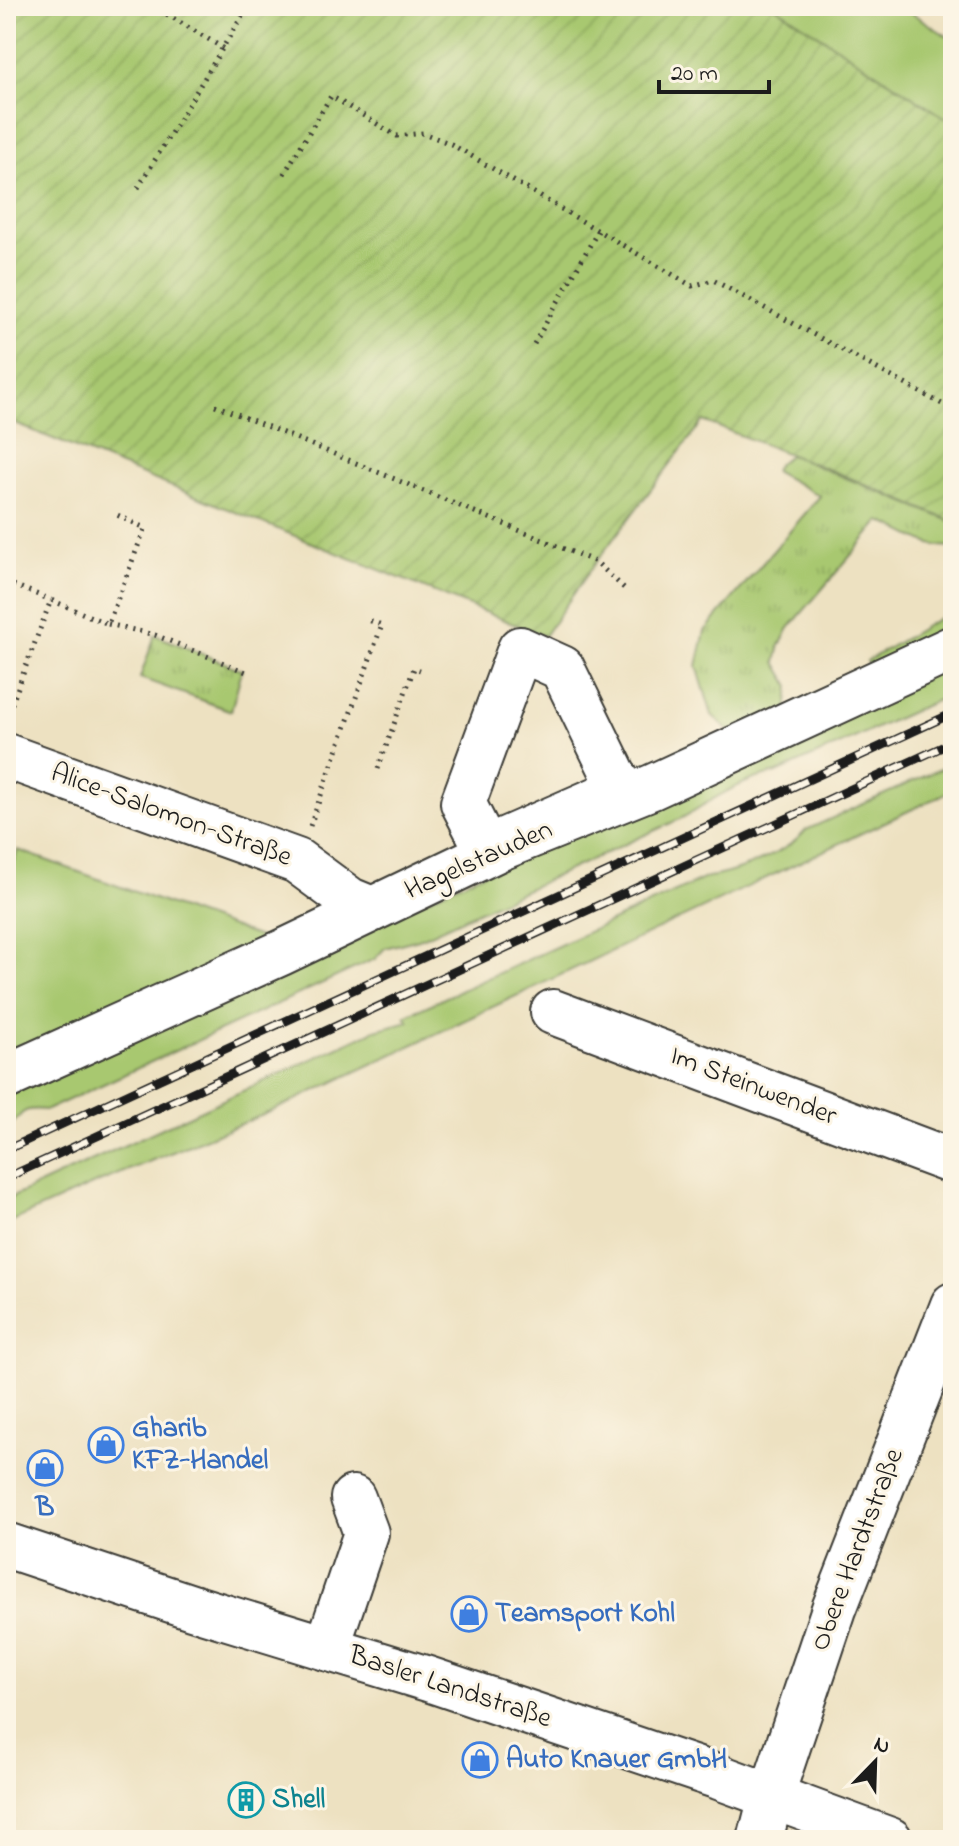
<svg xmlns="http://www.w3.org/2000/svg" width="959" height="1846" font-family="'Indie Flower',sans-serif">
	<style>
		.grass { fill: #a8c870; stroke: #627246; stroke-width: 2 }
		.park { fill: url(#park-tufts); stroke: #627246; stroke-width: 2 }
		.garden { fill: url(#garden-furrows); stroke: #627246; stroke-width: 2 }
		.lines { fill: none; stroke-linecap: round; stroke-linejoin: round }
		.minor-casing { stroke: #3b3a35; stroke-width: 48 }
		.path { stroke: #3b3a35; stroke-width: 5; stroke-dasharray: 2 6; stroke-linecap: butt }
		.minor { stroke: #fff; stroke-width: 44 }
		.rail-casing { stroke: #1c1c1c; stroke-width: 9 }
		.rail { stroke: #fcf5e5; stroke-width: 6; stroke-dasharray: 18; stroke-linecap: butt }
		.labels { text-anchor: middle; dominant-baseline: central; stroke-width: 6; stroke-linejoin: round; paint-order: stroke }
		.street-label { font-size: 28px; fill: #1c1c1c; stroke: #fcf5e5 }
		.shop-label { font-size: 28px; font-weight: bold; fill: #366cbe; stroke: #fcf5e5; text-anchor: start }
		.culture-label { font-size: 28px; font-weight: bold; fill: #0d838f; stroke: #fcf5e5; text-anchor: start }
	</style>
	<defs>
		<pattern id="park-tufts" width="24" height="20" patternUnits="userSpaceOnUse" patternTransform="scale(2)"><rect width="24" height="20" fill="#a8c870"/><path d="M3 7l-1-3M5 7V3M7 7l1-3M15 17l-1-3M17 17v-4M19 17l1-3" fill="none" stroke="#90ab60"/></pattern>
		<pattern id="garden-furrows" width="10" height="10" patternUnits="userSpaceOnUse" patternTransform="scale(2)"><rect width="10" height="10" fill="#a8c870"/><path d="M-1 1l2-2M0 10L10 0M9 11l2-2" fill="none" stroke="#90ab60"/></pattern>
	</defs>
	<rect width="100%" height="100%" fill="#fcf5e5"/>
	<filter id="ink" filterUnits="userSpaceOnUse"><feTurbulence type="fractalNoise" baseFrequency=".0125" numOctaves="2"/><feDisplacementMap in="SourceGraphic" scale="16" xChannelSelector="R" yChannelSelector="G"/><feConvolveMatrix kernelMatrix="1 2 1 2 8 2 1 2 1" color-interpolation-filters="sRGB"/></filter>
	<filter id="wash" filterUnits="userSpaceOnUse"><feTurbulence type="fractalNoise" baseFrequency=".006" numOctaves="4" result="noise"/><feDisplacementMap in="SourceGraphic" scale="32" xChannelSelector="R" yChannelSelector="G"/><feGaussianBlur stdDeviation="1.8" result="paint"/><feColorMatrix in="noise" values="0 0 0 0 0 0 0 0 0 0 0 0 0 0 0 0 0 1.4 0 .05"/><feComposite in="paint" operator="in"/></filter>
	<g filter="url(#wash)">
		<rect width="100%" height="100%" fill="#ede1c1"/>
		<g class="grass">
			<path d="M774 6H901L953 40V123Z"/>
			<path d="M953 610V693L777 773C743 779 713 799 684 817L419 939 385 948 375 959 47 1110C16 1107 24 1116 6 1130V1091L882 691 867 661Z"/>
			<path d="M953 763V790L270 1112 92 1185 6 1224V1200L375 1030 409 1021 405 1016 708 877C735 874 790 851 806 830Z"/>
			<path d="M18 850 271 941 6 1060V879Z"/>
		</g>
		<g class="park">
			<path d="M790 455 953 522V546C928 550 903 529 880 521L789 628 780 645 776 662 790 686 787 711 735 737 712 715 697 666 705 631 820 496 774 471 778 463Z"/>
			<path d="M155 635 242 670 231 711 140 678Z"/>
		</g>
		<path class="garden" d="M6 6H774L953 123V522L843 475 703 421 596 562 544 636 6 420Z"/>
	</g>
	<g filter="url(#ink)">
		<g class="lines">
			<defs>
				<g id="minor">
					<path d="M520 649 562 668 621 789 486 848 463 803Z"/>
					<path d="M6 756 297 861 350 900 372 909"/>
					<path d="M553 1012 953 1162"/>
					<path d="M6 1077 281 953 498 849 652 787 953 648"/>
					<path d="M6 1545 192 1607 428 1679 719 1777 890 1840"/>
					<path d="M327 1648 366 1533 353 1498"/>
					<path d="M760 1840 771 1797 834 1609 953 1305"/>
				</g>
			</defs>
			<use href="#minor" class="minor-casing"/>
			<g class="path">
				<path d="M153 6 223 48"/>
				<path d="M6 157 15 139"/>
				<path d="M284 174 331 96 397 136 423 133 451 144 692 286 713 280 953 410"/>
				<path d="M138 188 248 6"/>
				<path d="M534 344 598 231"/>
				<path d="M215 405 596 562 624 588"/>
				<path d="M6 582 51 600"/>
				<path d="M108 624 155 635 251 674"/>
				<path d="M6 719 51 600 108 624 145 528 115 514"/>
				<path d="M378 769 414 668 420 670"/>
				<path d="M310 826 382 625 368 620"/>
			</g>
			<use href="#minor" class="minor"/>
			<defs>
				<g id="rail">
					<path d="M6 1150 953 713"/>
					<path d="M6 1178 953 742"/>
				</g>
			</defs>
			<use href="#rail" class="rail-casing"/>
			<use href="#rail" class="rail"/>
		</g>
	</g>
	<defs>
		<symbol id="shop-ring" viewBox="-11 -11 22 22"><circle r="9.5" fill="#fcf5e5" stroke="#3f7fe0" stroke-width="1.5"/><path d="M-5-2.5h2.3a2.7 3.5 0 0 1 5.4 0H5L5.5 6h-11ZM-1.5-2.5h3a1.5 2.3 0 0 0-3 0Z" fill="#3f7fe0"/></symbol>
		<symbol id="building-ring" viewBox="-11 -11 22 22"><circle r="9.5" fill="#fcf5e5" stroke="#0f9aa8" stroke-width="1.5"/><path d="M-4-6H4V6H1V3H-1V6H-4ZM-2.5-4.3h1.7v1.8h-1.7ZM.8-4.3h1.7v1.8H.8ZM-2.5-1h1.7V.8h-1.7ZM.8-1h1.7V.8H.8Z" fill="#0f9aa8"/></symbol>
	</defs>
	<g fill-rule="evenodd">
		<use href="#shop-ring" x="86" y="1425" width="40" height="40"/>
		<use href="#shop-ring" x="25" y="1448" width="40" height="40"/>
		<use href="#shop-ring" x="449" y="1594" width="40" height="40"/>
		<use href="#shop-ring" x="460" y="1740" width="40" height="40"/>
		<use href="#building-ring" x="226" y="1780" width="40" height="40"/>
	</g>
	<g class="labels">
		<g class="street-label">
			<text transform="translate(171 816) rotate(20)">Alice-Salomon-Straße</text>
			<text transform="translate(479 861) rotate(-24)">Hagelstauden</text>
			<text transform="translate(753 1087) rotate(21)">Im Steinwender</text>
			<text transform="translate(858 1550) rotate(-69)">Obere Hardtstraße</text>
			<text transform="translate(450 1688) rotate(18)">Basler Landstraße</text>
		</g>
		<g class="shop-label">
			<text x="132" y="1429">Gharib<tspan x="132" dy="32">KFZ-Handel</tspan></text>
			<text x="45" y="1508" text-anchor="middle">B</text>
			<text x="495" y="1614">Teamsport Kohl</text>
			<text x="506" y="1760">Auto Knauer GmbH</text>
		</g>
		<g class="culture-label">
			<text x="272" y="1800">Shell</text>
		</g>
	</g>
	<rect width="959" height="1846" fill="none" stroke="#fcf5e5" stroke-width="32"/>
	<g transform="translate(875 1762) rotate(23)" stroke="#fcf5e5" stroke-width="6" paint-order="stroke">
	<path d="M0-6L14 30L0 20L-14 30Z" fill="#1c1c1c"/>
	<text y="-12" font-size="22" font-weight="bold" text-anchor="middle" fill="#1c1c1c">N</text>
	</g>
	<path d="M659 80v12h110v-12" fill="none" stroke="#1c1c1c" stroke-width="4"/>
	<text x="671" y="80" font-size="24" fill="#1c1c1c" stroke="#fcf5e5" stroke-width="6" paint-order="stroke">20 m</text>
</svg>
